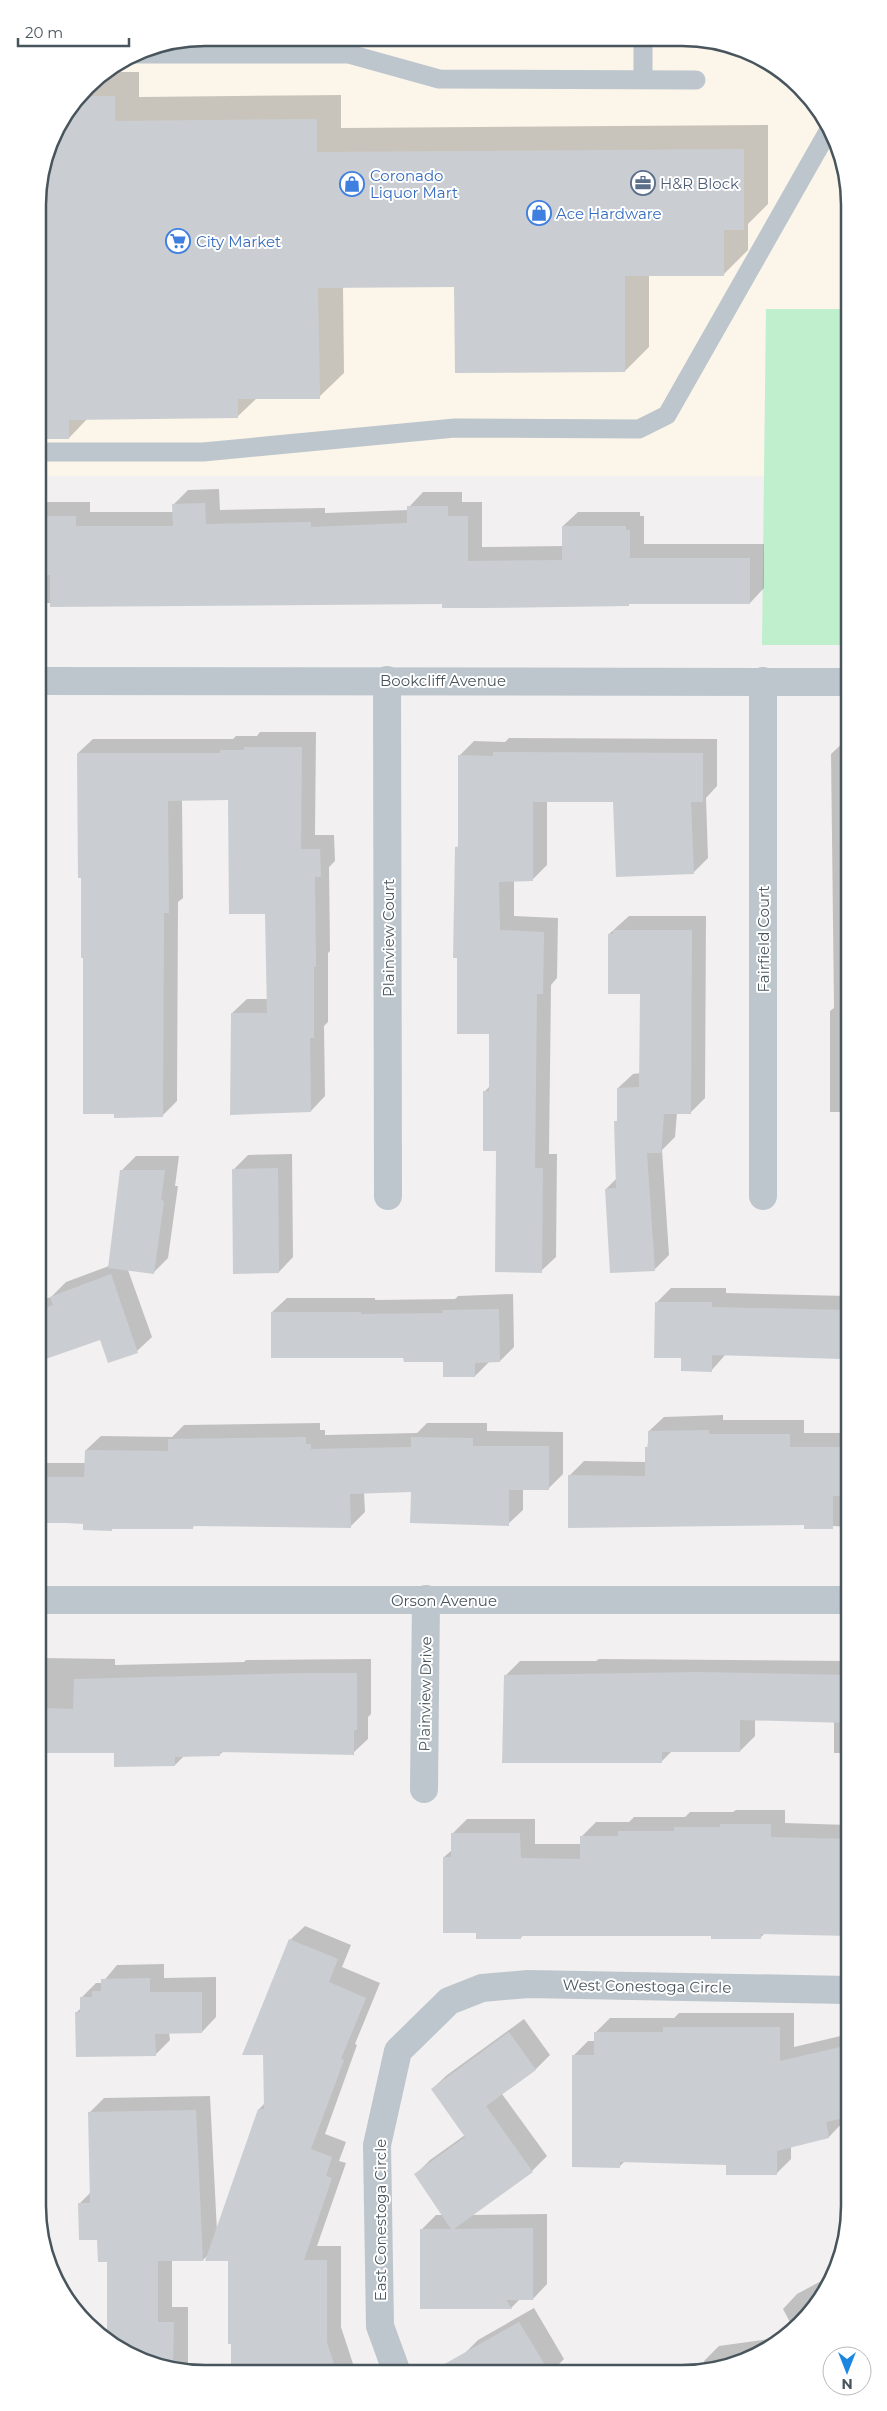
<svg xmlns="http://www.w3.org/2000/svg" width="887" height="2411" font-family="Montserrat,sans-serif">
	<style>
		.commercial { fill: #fcf5ea }
		.green { fill: #bfefcc }
		.shadow { fill: #0003 }
		.building { fill: #caced2 }
		.lines { fill: none; stroke-linecap: round; stroke-linejoin: round }
		.service { stroke: #bcc6cc; stroke-width: 19 }
		.minor { stroke: #bcc6cc; stroke-width: 28 }
		.labels { text-anchor: middle; dominant-baseline: central; stroke-width: 4; stroke-linejoin: round; paint-order: stroke }
		.shop-label { font-size: 15px; fill: #366cbe; stroke: #fff; text-anchor: start }
		.service-label { font-size: 15px; fill: #4e5e75; stroke: #fff; text-anchor: start }
		.street-label { font-size: 15px; fill: #48555d; stroke: #fff }
		.rim { fill: none; stroke: #48555d; stroke-width: 2.5 }
	</style>
	<rect width="100%" height="100%" fill="#f2f0f0"/>
	<path class="commercial" d="M205 38 715 41 765 60 801 87 832 131 846 172V309H766L764 476H38V194L55 131 94 79 141 50Z"/>
	<path class="green" d="M766 309H846L847 645H762Z"/>
	<g class="shadow">
		<path d="M106 72H139V97L341 95V128L768 125V204L748 224V250L724 274 649 275V347L625 371 456 286 343 287 344 373 319 397 257 398 237 417 88 418 69 438H38V194L55 131 94 79Z"/>
		<path d="M219 489 220 510 325 508V513L409 510V507L423 492H462V502H482V547L563 546V526L578 512H640V516H644V544H764V588L750 603H631L629 604 38 603V502H90V512H174V504L188 490Z"/>
		<path d="M260 732H316L315 835H334L335 861 329 867 330 951 328 953V1022L324 1026 325 1096 311 1111 232 1013 247 999H268L266 912 229 799H182L183 898 178 902 177 1101 162 1116 84 957 78 753 93 739H233L236 736H257Z"/>
		<path d="M509 738 717 739V786L706 798 708 858 693 873 615 800H547V865L533 879 514 880V916L558 918 557 978 551 985 549 1154H557L556 1257 541 1271 498 1150 485 1091 490 1086V1032L456 848 459 845V756L474 741 505 742Z"/>
		<path d="M846 740 848 1112H830V1011L834 1008 831 754Z"/>
		<path d="M629 916H706L705 1098 690 1113H677L675 1137 662 1150 669 1255 655 1269 606 1189 617 1178 616 1122 618 1119V1088L633 1074 641 1073 642 993 609 934Z"/>
		<path d="M292 1154 293 1257 279 1272 234 1169 248 1155Z"/>
		<path d="M136 1156H179L175 1186H178L168 1258 153 1273 128 1270 152 1337 137 1351 101 1339 40 1359 39 1301 51 1297 66 1282 109 1266 121 1171Z"/>
		<path d="M671 1288H726V1293L848 1296V1355L840 1358 726 1354 711 1371 682 1357 657 1302Z"/>
		<path d="M513 1294 514 1347 500 1361 489 1362 475 1376 444 1361 405 1357 272 1312 287 1298H375V1300L455 1299 458 1296Z"/>
		<path d="M723 1415V1420H804V1433H848V1527L805 1524 569 1476 584 1461 646 1462 649 1431 664 1417Z"/>
		<path d="M320 1423V1430H325V1435L417 1433 427 1423H487V1431L563 1432V1474L548 1489H523V1510L508 1524 412 1491 364 1492 365 1512 350 1527 195 1525 192 1528 40 1522V1463H86V1450L101 1436 172 1437 184 1425Z"/>
		<path d="M40 1658 115 1659V1665L244 1662 246 1660 371 1659V1714L368 1717V1739L353 1753 224 1751 219 1755 184 1756 175 1765 116 1751 40 1752Z"/>
		<path d="M848 1658V1753H834V1722L755 1719V1736L740 1751H672L661 1762 505 1676 520 1661H596L599 1659 845 1661Z"/>
		<path d="M736 1810H785V1823L849 1825V1934L765 1933 760 1938 712 1935H524L520 1938 477 1932 444 1857 452 1850V1834L467 1819H535V1844H582V1836L596 1822H629L634 1817H685L690 1812H733Z"/>
		<path d="M305 1926 351 1945 342 1967 380 1983 355 2044 357 2045 325 2134 346 2142 339 2161 346 2163 317 2246H341V2327L355 2370H233L229 2260 209 2254 203 2260H172V2307H188V2370H173L131 2356 108 2340V2261L79 2204 91 2192 89 2113 104 2098 210 2096 217 2231 259 2109 265 2103 290 1940Z"/>
		<path d="M164 1964V1978L216 1977V2017L202 2032H169L170 2040 155 2055 77 2012 81 2008V1998L96 1983H102L117 1965Z"/>
		<path d="M679 2013H794V2047L849 2034V2116L842 2117 843 2122 829 2137 791 2146V2159L777 2173 727 2164 625 2161 620 2166 573 2056 588 2041H596V2032L610 2018H674Z"/>
		<path d="M524 2019 550 2055 536 2069 502 2094 547 2156 532 2171 471 2215 547 2214V2284L533 2299H520L511 2308 421 2230 436 2215H443L416 2174 430 2160 465 2135 432 2089 447 2075Z"/>
		<path d="M834 2274 808 2316 793 2328 783 2309 797 2294Z"/>
		<path d="M534 2308 564 2359 555 2368 556 2370H472L463 2355 478 2340Z"/>
		<path d="M783 2337 766 2351 715 2370H705L704 2361 719 2346Z"/>
	</g>
	<g class="building">
		<path d="M82 96H115V121L317 119V152L744 149V230H724V276H625V372L455 373 454 287 318 288 320 399H238V418L69 420V439H38V194L55 131Z"/>
		<path d="M205 503 206 524 311 522V527L407 523V506H448V516H468V561L562 560V526H626V530H630V558H750V604H629V606L484 608H442V604L50 607V575H38V516H76V526H173L172 504Z"/>
		<path d="M244 747H302L301 849H320L321 877H315L316 967H314V1038H310L311 1112 230 1115 231 1013H267L265 914H229L228 800 168 801 169 913H164L163 1117 114 1118V1114H83V958H81V878H78L77 753H220V750H244Z"/>
		<path d="M493 752 703 753V802H691L694 874 616 877 613 802H533V881L499 882 500 930 544 932 543 994H537L535 1168H543L542 1273 495 1272 496 1151H483V1091H489V1034H457V958H453L455 847H458V755L493 756Z"/>
		<path d="M613 930H692L691 1114H664L661 1153H647L655 1271 610 1273 605 1189 616 1188 614 1121H617V1088L639 1087 640 994H608V934H613Z"/>
		<path d="M278 1168 279 1273 233 1274 232 1169Z"/>
		<path d="M120 1170H165L161 1200 164 1201 154 1274 108 1268Z"/>
		<path d="M111 1274 138 1353 108 1363 100 1340 40 1361 39 1310 53 1305 50 1297Z"/>
		<path d="M655 1302H712V1307L847 1310 848 1356H841V1359L712 1355V1372L681 1371V1358H654Z"/>
		<path d="M499 1309 500 1362 475 1363V1377H443V1362H404L403 1358H271V1312H361V1314L443 1313 442 1310Z"/>
		<path d="M709 1430V1434H790V1447H848V1496H833V1529H804V1525L568 1528V1475L645 1476V1447H648V1431Z"/>
		<path d="M306 1437V1444H311V1449L411 1447V1437L473 1438V1446H549V1490H509V1526L410 1523 411 1492 350 1494 351 1528 193 1526V1529H112V1531L83 1530V1523H40V1477H84L85 1450 168 1451V1439Z"/>
		<path d="M699 1672 848 1675V1723L740 1720V1752H662V1763H502L504 1675Z"/>
		<path d="M303 1673H357V1730H354V1755L220 1752V1756L175 1757V1766L114 1767V1753H40V1708L73 1709 74 1679Z"/>
		<path d="M720 1824H771V1837L849 1839V1936L761 1934V1939H711V1936H521V1939H476V1933H443V1857H451V1833H520L521 1858 580 1859V1836H618V1831H674V1827H720Z"/>
		<path d="M289 1939 338 1959 329 1982 366 1998 341 2059 344 2060 311 2149 332 2157 326 2176 332 2178 304 2260H327V2342L336 2370H231V2344H228V2261H205L258 2109H264L263 2055H242Z"/>
		<path d="M150 1978V1992H202V2033L155 2034 156 2056 76 2057 75 2012H80V1997H92V1991H101V1979Z"/>
		<path d="M663 2027H780V2061L849 2045V2117L826 2122 829 2138 777 2151V2175H726V2165L620 2162V2168L572 2167V2055H594V2032H663Z"/>
		<path d="M509 2032 536 2070 486 2106 533 2172 454 2229 533 2228V2300H506L512 2309H420V2229H451L414 2174 465 2137 431 2089Z"/>
		<path d="M196 2110 203 2261H158V2322H174L173 2370 131 2356 107 2339V2262H98L97 2240H79L78 2203H90L88 2112Z"/>
		<path d="M519 2322 548 2370H434Z"/>
	</g>
	<g class="lines">
		<g class="service">
			<path d="M643 40V79"/>
			<path d="M136 54H349L439 79 696 80"/>
			<path d="M38 452H203L455 428 639 429 667 415 830 128"/>
		</g>
		<g class="minor">
			<path d="M387 680 388 1196"/>
			<path d="M39 681 847 682"/>
			<path d="M763 681V1196"/>
			<path d="M40 1600H848"/>
			<path d="M424 1789 426 1599"/>
			<path d="M396 2370 380 2326 377 2145 398 2051 449 2001 482 1988 528 1984 849 1990"/>
		</g>
	</g>
	<defs>
		<symbol id="office-ring" viewBox="-11 -11 22 22"><circle r="9.5" fill="#fff" stroke="#5c6f8a" stroke-width="1.5"/><path d="M-6-3h4V-5.5h4V-3h4V5H-6ZM-1-4.5V-3h2v-1.5ZM-6 0V1H6V0Z" fill="#5c6f8a"/></symbol>
		<symbol id="shop-ring" viewBox="-11 -11 22 22"><circle r="9.5" fill="#fff" stroke="#3f7fe0" stroke-width="1.5"/><path d="M-5-2.5h2.3a2.7 3.5 0 0 1 5.4 0H5L5.5 6h-11ZM-1.5-2.5h3a1.5 2.3 0 0 0-3 0Z" fill="#3f7fe0"/></symbol>
		<symbol id="supermarket-ring" viewBox="-11 -11 22 22"><circle r="9.5" fill="#fff" stroke="#3f7fe0" stroke-width="1.5"/><path d="M-6-5.5h2.5l.6 2H6L4.5 2H-2.5L-4.4-4H-6ZM-1.5 3.2a1.3 1.3 0 1 0 .1 0ZM3 3.2a1.3 1.3 0 1 0 .1 0Z" fill="#3f7fe0"/></symbol>
	</defs>
	<g fill-rule="evenodd">
		<use href="#office-ring" x="629" y="169" width="28" height="28"/>
		<use href="#shop-ring" x="338" y="170" width="28" height="28"/>
		<use href="#shop-ring" x="525" y="199" width="28" height="28"/>
		<use href="#supermarket-ring" x="164" y="227" width="28" height="28"/>
	</g>
	<g class="labels">
		<g class="shop-label">
			<text x="370" y="175">Coronado<tspan x="370" dy="17">Liquor Mart</tspan></text>
			<text x="556" y="213">Ace Hardware</text>
			<text x="196" y="241">City Market</text>
		</g>
		<g class="service-label">
			<text x="660" y="183">H&amp;R Block</text>
		</g>
		<g class="street-label">
			<text x="443" y="680">Bookcliff Avenue</text>
			<text transform="translate(388 938) rotate(-90)">Plainview Court</text>
			<text transform="translate(763 939) rotate(-90)">Fairfield Court</text>
			<text x="444" y="1600">Orson Avenue</text>
			<text transform="translate(425 1694) rotate(-89)">Plainview Drive</text>
			<text transform="translate(647 1986) rotate(1)">West Conestoga Circle</text>
			<text transform="translate(380 2220) rotate(-90)">East Conestoga Circle</text>
		</g>
	</g>
	<path d="M0 0H887V2411H0ZM205 46H682A159 159 0 0 1 841 205V2206A159 159 0 0 1 682 2365H205A159 159 0 0 1 46 2206V205A159 159 0 0 1 205 46Z" fill="#fff" fill-rule="evenodd"/>
	<path class="rim" d="M205 46H682A159 159 0 0 1 841 205V2206A159 159 0 0 1 682 2365H205A159 159 0 0 1 46 2206V205A159 159 0 0 1 205 46Z"/>
	<g transform="translate(847 2371) rotate(180)"><circle r="24" fill="#ffffff" stroke="#b6bbbe"/>
	<path d="M0-4L9 19L0 12L-9 19Z" fill="#1b87e1"/>
	<text y="-8" font-size="14" font-weight="bold" text-anchor="middle" fill="#48555d">N</text>
	</g>
	<path d="M18 38v8h111v-8" fill="none" stroke="#48555d" stroke-width="2.5"/>
	<text x="25" y="38" font-size="15" fill="#48555d" stroke="#ffffff" stroke-width="4" paint-order="stroke">20 m</text>
</svg>
